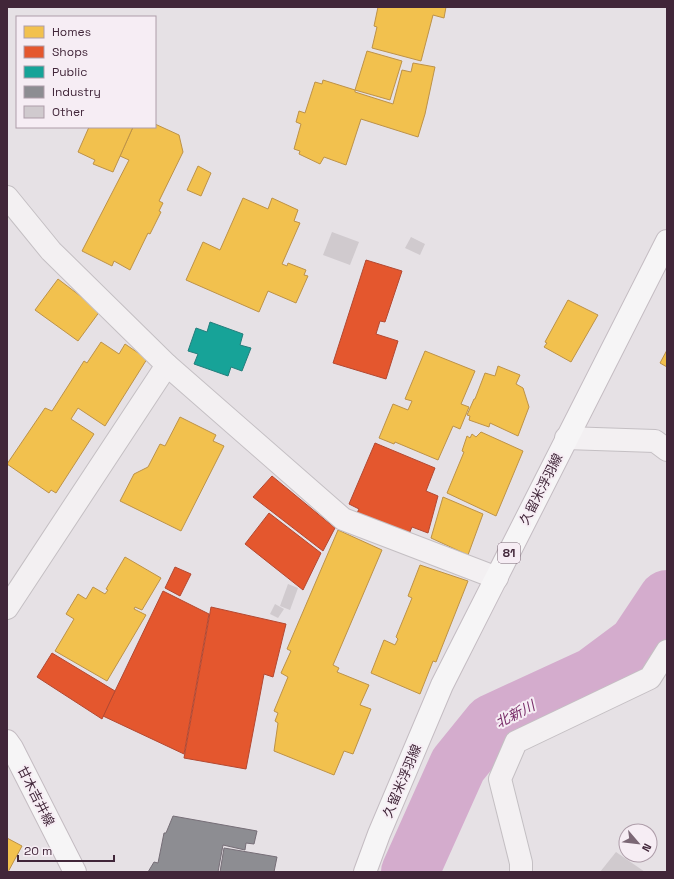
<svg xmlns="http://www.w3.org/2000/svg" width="674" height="879" font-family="'Space Grotesk','Noto Sans JP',sans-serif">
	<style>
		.homes { fill: #f2c14e; stroke: #bd9248 }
		.shops { fill: #e4572e; stroke: #b34831 }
		.public { fill: #17a398; stroke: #247e7c }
		.industry { fill: #8d8d92; stroke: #766e77 }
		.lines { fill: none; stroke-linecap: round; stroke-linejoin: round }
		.river { stroke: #d4accd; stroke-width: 58 }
		.building { fill: #d0cace }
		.minor-casing { stroke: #c4bfc3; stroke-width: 24 }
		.major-casing { stroke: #c4bcc2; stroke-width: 24 }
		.minor { stroke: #f3f0f2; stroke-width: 22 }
		.major { stroke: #f6f5f6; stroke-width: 22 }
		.labels { text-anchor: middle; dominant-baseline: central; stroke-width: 4; stroke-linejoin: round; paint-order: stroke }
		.shield { fill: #f6edf4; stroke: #776271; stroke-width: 1 }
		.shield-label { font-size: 12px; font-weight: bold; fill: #412639 }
		.street-label { font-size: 13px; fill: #412639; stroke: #f6edf4 }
		.water-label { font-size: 14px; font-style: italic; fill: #782c68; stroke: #f6edf4 }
	</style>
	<rect width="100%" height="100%" fill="#e6e1e5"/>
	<g class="homes">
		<path d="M378 7H446L444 18 433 15 421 61 372 48 377 27 374 26Z"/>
		<path d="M367 51 402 61 390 100 355 90Z"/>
		<path d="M413 63 435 67 425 114 418 137 361 119 346 165 324 157 320 164 299 154 300 151 294 149 301 124 296 122 299 111 305 113 315 82 322 84 323 80 355 90V92L393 104 402 70 411 72Z"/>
		<path d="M155 124 179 135 183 152 159 201 163 203 159 211 161 212 150 234 148 233 130 270 114 261 112 266 82 251 129 160 120 156 133 127H155Z"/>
		<path d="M89 127H133L113 172 93 164 95 160 78 152Z"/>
		<path d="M198 166 211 173 201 196 187 190Z"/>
		<path d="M243 198 268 209 272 198 298 210 294 221 300 223 282 264 287 266 288 263 306 270 304 275 308 276 296 303 268 291 259 312 186 280 203 242 220 250Z"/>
		<path d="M58 279 100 311 78 341 35 310Z"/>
		<path d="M568 300 598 315 571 362 544 347 547 343 545 342Z"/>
		<path d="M101 342 119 354 125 344 147 359 105 426 78 408 71 419 94 434 56 493 51 490 49 493 7 464 45 408 52 411 84 361 87 363Z"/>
		<path d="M667 350V367L660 363Z"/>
		<path d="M425 351 475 371 461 404 469 407 460 429 453 426 438 460 395 442 394 444 379 438 393 404 408 410 412 401 405 399Z"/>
		<path d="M498 366 520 375 516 384 523 388 529 407 518 436 490 423 489 427 469 420 470 416 467 415 474 399H475L485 373 495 376Z"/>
		<path d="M180 417 216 435 213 441 224 446 181 531 120 501 134 474 148 467 160 444 165 446Z"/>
		<path d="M481 432 523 451 496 516 447 493 464 452 462 451 467 436 470 438 472 434 476 437Z"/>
		<path d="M443 497 483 514 468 555 431 538Z"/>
		<path d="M338 530 382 550 333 665 339 668 337 672 369 685 360 705 371 709 353 754 344 751 334 775 274 751 278 723 275 721 278 713 274 711 288 677 281 673 291 651 287 649Z"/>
		<path d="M125 557 161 578 142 610 135 607 134 609 146 615 107 681 55 651 74 619 66 614 78 594 86 599 93 587 105 594 108 590 106 589Z"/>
		<path d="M420 565 468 581 436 662 433 661 420 694 371 673 384 640 395 645 398 639 396 637 412 598 408 596Z"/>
		<path d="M7 838 22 846 8 872H7Z"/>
	</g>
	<g class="shops">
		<path d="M366 260 402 271 385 322 380 321 376 334 398 341 386 379 333 363Z"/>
		<path d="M375 443 435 468 426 491 438 496 428 533 412 527 409 534 357 513 359 509 349 504Z"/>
		<path d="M272 476 335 528 323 551 253 497Z"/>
		<path d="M269 513 321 553 303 590 245 544Z"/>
		<path d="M175 567 191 574 180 596 165 588Z"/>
		<path d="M163 591 209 614 184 754 103 716Z"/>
		<path d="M211 607 286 624 273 677 264 674 246 769 184 758Z"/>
		<path d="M52 653 115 691 102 719 37 677Z"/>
	</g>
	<path class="public" d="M210 322 243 334 240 345 251 348 242 371 231 367 228 376 194 364 198 354 188 351 196 328 207 332Z"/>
	<g class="industry">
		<path d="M173 816 257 831 254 844 246 843 245 850 223 845 218 872H148L154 862 158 863 164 833H166Z"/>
		<path d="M224 848 277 857 274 872H220Z"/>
	</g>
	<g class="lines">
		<path class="river" d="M410 872 458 765 492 723 594 676 637 644 667 599"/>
	</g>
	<g class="building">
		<path d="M332 232 359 242 350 265 323 255Z"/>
		<path d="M411 237 425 244 420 255 405 248Z"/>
		<path d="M288 584 298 588 290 610 280 606Z"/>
		<path d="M275 604 284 609 278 618 270 614Z"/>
		<path d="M616 852 645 872H600Z"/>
	</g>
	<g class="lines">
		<defs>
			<g id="minor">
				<path d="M7 197 51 251 167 365 7 608"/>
				<path d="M167 365 343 519 497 578"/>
				<path d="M566 438 655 441 667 450"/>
				<path d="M521 872V863L500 779 516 742 650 678 667 651"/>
			</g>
			<g id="major">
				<path d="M7 741 12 748 75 872"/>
				<path d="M365 872 379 834 442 685 667 241"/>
			</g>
		</defs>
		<use href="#minor" class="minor-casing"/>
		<use href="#major" class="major-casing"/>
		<use href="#minor" class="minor"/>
		<use href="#major" class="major"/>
	</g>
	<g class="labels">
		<rect class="shield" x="498" y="543" width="22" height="20" rx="3"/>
		<g class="shield-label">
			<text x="509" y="553">81</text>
		</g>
		<g class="street-label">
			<text transform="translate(541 489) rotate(-63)">久留米浮羽線</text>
			<text transform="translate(402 781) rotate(-67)">久留米浮羽線</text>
			<text transform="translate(36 796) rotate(63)">甘木吉井線</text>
		</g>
		<g class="water-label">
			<text transform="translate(515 714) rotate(-27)">北新川</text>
		</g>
	</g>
	<rect width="674" height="879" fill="none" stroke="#412639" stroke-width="16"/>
	<rect x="16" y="16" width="140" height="112" fill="#f6edf4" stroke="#ae9da9"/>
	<rect x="24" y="26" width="20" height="12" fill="#f2c14e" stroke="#ae9da9"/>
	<text x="52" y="36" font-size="12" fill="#412639">Homes</text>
	<rect x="24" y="46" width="20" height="12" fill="#e4572e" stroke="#ae9da9"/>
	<text x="52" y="56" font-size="12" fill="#412639">Shops</text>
	<rect x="24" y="66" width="20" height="12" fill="#17a398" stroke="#ae9da9"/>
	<text x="52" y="76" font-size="12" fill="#412639">Public</text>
	<rect x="24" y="86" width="20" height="12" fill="#8d8d92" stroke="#ae9da9"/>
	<text x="52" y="96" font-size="12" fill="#412639">Industry</text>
	<rect x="24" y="106" width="20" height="12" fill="#d0cace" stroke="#ae9da9"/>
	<text x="52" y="116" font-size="12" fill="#412639">Other</text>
	<g transform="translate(638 843) rotate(118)"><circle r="19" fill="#f6edf4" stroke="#ae9da9"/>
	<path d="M0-3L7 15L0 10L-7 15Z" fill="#7b6775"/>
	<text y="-6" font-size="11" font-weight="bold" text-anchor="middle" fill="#412639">N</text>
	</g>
	<path d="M18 855v6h96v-6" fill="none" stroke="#412639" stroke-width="2"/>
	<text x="24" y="855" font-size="12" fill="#412639" stroke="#f6edf4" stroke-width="3" paint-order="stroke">20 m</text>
</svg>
